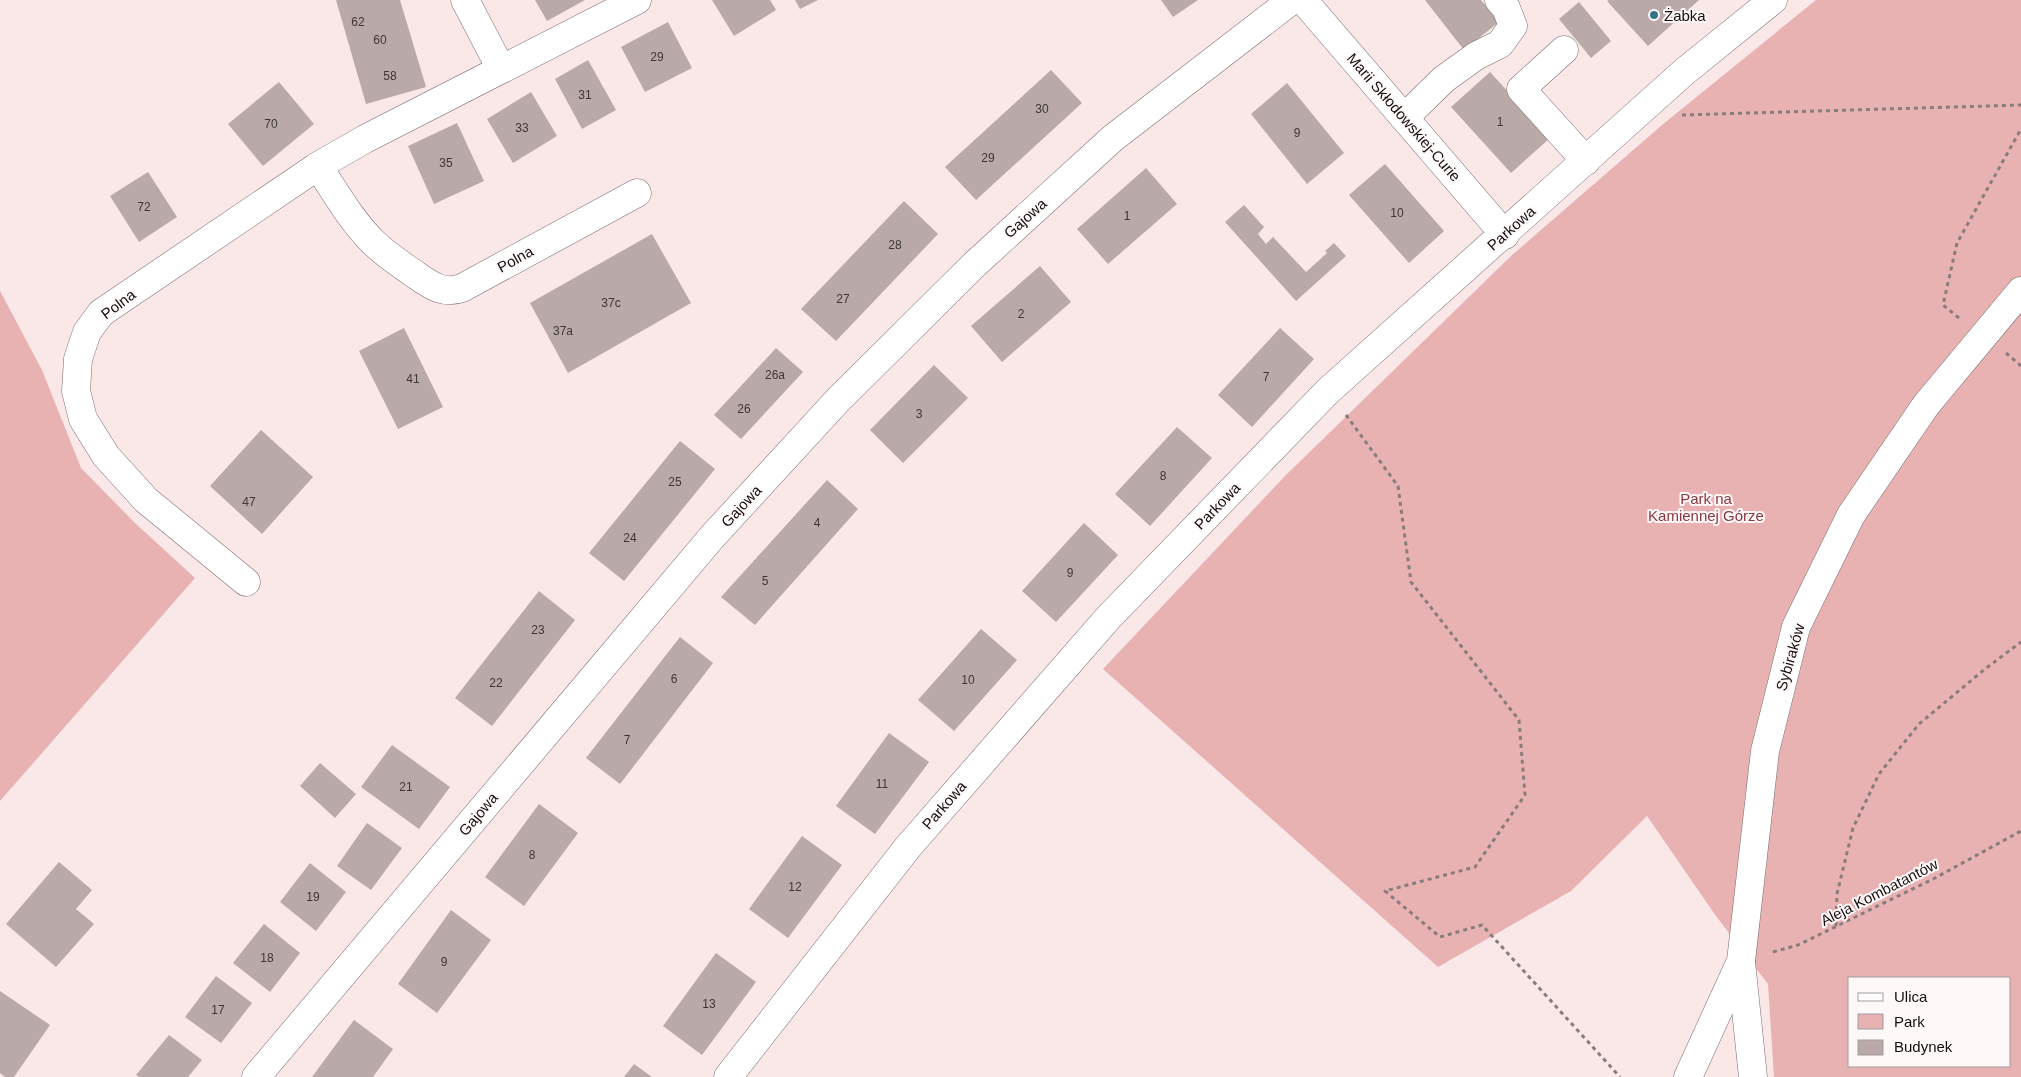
<svg xmlns="http://www.w3.org/2000/svg" width="2021" height="1077" font-family="Arial,sans-serif">
	<style>
		.green { fill: #e8b2b3; fill-rule: evenodd }
		.building { fill: #baa9a9 }
		.lines { fill: none; stroke-linecap: round; stroke-linejoin: round }
		.minor-casing { stroke: #7c6c6c; stroke-width: 29 }
		.path { stroke: #897c7c; stroke-width: 3; stroke-dasharray: 4 4; stroke-linecap: butt }
		.minor { stroke: #fff; stroke-width: 28 }
		.poi-dot { fill: #347488; stroke: #fff8f8; stroke-width: 2 }
		.labels { text-anchor: middle; dominant-baseline: central; stroke-width: 4; stroke-linejoin: round; paint-order: stroke }
		.number-label { font-size: 12px; fill: #3e3636 }
		.poi-label { font-size: 15px; fill: #150f0f; stroke: #fff8f8; text-anchor: start }
		.street-label { font-size: 15px; fill: #150f0f; stroke: #fff8f8 }
		.park-label { font-size: 15px; fill: #88383f; stroke: #fff8f8 }
	</style>
	<rect width="100%" height="100%" fill="#fae7e7"/>
	<g class="green">
		<path d="M1816 0H2021V1077H1774L1768 984 1716 916 1647 816 1571 891 1438 967 1103 669 1285 476 1511 256 1662 125ZM1850 978H2010V1066H1850Z"/>
		<path d="M0 291 42 370 81 468 135 523 195 578 0 801Z"/>
	</g>
	<g class="building">
		<path d="M336 0H400L426 87 366 104Z"/>
		<path d="M535 0H585L547 21Z"/>
		<path d="M712 0H770L776 10 734 36Z"/>
		<path d="M795 0H818L800 9Z"/>
		<path d="M1161 0H1198L1173 17Z"/>
		<path d="M1425 0H1481L1499 22 1464 50Z"/>
		<path d="M1609 0H1699L1648 46 1607 1Z"/>
		<path d="M1579 2 1611 41 1591 58 1559 19Z"/>
		<path d="M668 22 692 68 645 92 621 47Z"/>
		<path d="M588 60 616 110 582 129 555 79Z"/>
		<path d="M1051 70 1082 103 976 200 945 167Z"/>
		<path d="M1490 72 1550 138 1511 173 1451 107Z"/>
		<path d="M279 82 314 124 263 166 228 124Z"/>
		<path d="M1287 83 1344 153 1307 184 1251 114Z"/>
		<path d="M531 92 557 136 513 163 487 119Z"/>
		<path d="M457 123 484 181 434 204 408 146Z"/>
		<path d="M1385 164 1444 231 1409 263 1349 195Z"/>
		<path d="M1146 168 1177 204 1108 264 1077 229Z"/>
		<path d="M148 172 177 217 139 242 110 196Z"/>
		<path d="M904 201 938 234 836 341 801 309Z"/>
		<path d="M1244 205 1264 227 1258 234 1266 244 1273 237 1306 272 1327 253 1325 251 1334 243 1346 256 1296 301 1225 222Z"/>
		<path d="M652 234 691 303 568 373 530 303Z"/>
		<path d="M1040 266 1071 302 1002 362 971 326Z"/>
		<path d="M404 328 443 407 398 429 359 351Z"/>
		<path d="M1280 328 1314 359 1252 427 1218 395Z"/>
		<path d="M776 348 803 372 741 439 714 415Z"/>
		<path d="M934 365 968 398 903 463 870 430Z"/>
		<path d="M1177 427 1212 458 1150 526 1115 494Z"/>
		<path d="M261 430 313 477 262 534 210 486Z"/>
		<path d="M680 441 715 469 624 581 589 553Z"/>
		<path d="M827 480 858 509 755 625 721 597Z"/>
		<path d="M1084 523 1118 555 1056 622 1022 591Z"/>
		<path d="M539 591 575 620 492 726 455 698Z"/>
		<path d="M981 629 1017 660 954 731 918 700Z"/>
		<path d="M680 637 713 663 620 784 586 758Z"/>
		<path d="M889 733 929 762 875 834 836 806Z"/>
		<path d="M392 745 450 787 419 829 361 787Z"/>
		<path d="M320 763 356 794 335 818 300 786Z"/>
		<path d="M539 804 578 833 524 906 485 877Z"/>
		<path d="M367 823 402 848 371 890 337 866Z"/>
		<path d="M802 836 842 865 788 938 749 909Z"/>
		<path d="M59 862 92 890 76 909 94 924 56 967 6 924Z"/>
		<path d="M310 863 346 892 316 931 280 902Z"/>
		<path d="M451 910 491 940 437 1013 398 984Z"/>
		<path d="M264 924 300 953 270 992 233 963Z"/>
		<path d="M716 953 756 982 702 1055 663 1026Z"/>
		<path d="M216 976 252 1003 221 1043 185 1017Z"/>
		<path d="M0 991 50 1025 14 1077H5L0 1073Z"/>
		<path d="M354 1020 393 1049 373 1077H312Z"/>
		<path d="M169 1035 202 1060 188 1077H139L136 1075Z"/>
		<path d="M634 1064 652 1077H624Z"/>
	</g>
	<g class="lines">
		<defs>
			<g id="minor">
				<path d="M465 0 501 69"/>
				<path d="M1303 0 1505 235"/>
				<path d="M1564 50 1521 89 1586 161"/>
				<path d="M1404 118 1444 79 1476 56 1500 44 1513 26 1506 8 1499 0"/>
				<path d="M318 166 365 139 637 0"/>
				<path d="M246 582 146 500 106 456 83 419 76 391 78 359 87 332 101 313 318 166C335 192 351 220 373 242 385 254 399 263 413 273 429 284 442 295 462 288L637 193"/>
				<path d="M1741 962 1753 1077"/>
				<path d="M256 1077 712 537 838 400 975 264 1113 138 1292 0"/>
				<path d="M728 1077 908 847 1108 618 1328 391 1684 72 1773 0"/>
				<path d="M1688 1077 1741 961 1765 751 1796 627 1851 515 1926 405 2021 291"/>
			</g>
		</defs>
		<use href="#minor" class="minor-casing"/>
		<g class="path">
			<path d="M1682 115 2021 105"/>
			<path d="M1959 318 1943 305 1957 243 2021 129"/>
			<path d="M2006 353 2021 366"/>
			<path d="M1346 415 1398 486 1411 582 1519 720 1525 795 1475 867 1385 891 1440 937 1482 925 1620 1077"/>
			<path d="M1836 926 1837 894 1853 828 1879 774 1919 724 1985 669 2021 642"/>
			<path d="M1773 952 1798 945 1935 878 2021 831"/>
		</g>
		<use href="#minor" class="minor"/>
	</g>
	<circle class="poi-dot" cx="1654" cy="15" r="5"/>
	<g class="labels">
		<g class="number-label">
			<text x="358" y="22">62</text>
			<text x="380" y="40">60</text>
			<text x="657" y="57">29</text>
			<text x="390" y="76">58</text>
			<text x="585" y="95">31</text>
			<text x="1042" y="109">30</text>
			<text x="1500" y="122">1</text>
			<text x="271" y="124">70</text>
			<text x="522" y="128">33</text>
			<text x="1297" y="133">9</text>
			<text x="988" y="158">29</text>
			<text x="446" y="163">35</text>
			<text x="144" y="207">72</text>
			<text x="1397" y="213">10</text>
			<text x="1127" y="216">1</text>
			<text x="895" y="245">28</text>
			<text x="843" y="299">27</text>
			<text x="611" y="303">37c</text>
			<text x="1021" y="314">2</text>
			<text x="563" y="331">37a</text>
			<text x="775" y="375">26a</text>
			<text x="1266" y="377">7</text>
			<text x="413" y="379">41</text>
			<text x="744" y="409">26</text>
			<text x="919" y="414">3</text>
			<text x="1163" y="476">8</text>
			<text x="675" y="482">25</text>
			<text x="249" y="502">47</text>
			<text x="817" y="523">4</text>
			<text x="630" y="538">24</text>
			<text x="1070" y="573">9</text>
			<text x="765" y="581">5</text>
			<text x="538" y="630">23</text>
			<text x="674" y="679">6</text>
			<text x="968" y="680">10</text>
			<text x="496" y="683">22</text>
			<text x="627" y="740">7</text>
			<text x="882" y="784">11</text>
			<text x="406" y="787">21</text>
			<text x="532" y="855">8</text>
			<text x="795" y="887">12</text>
			<text x="313" y="897">19</text>
			<text x="267" y="958">18</text>
			<text x="444" y="962">9</text>
			<text x="709" y="1004">13</text>
			<text x="218" y="1010">17</text>
		</g>
		<g class="poi-label">
			<text x="1664" y="15">Żabka</text>
		</g>
		<g class="street-label">
			<text transform="translate(1404 117) rotate(49)">Marii Skłodowskiej-Curie</text>
			<text transform="translate(1025 218) rotate(-42)">Gajowa</text>
			<text transform="translate(1511 228) rotate(-42)">Parkowa</text>
			<text transform="translate(515 259) rotate(-29)">Polna</text>
			<text transform="translate(118 304) rotate(-37)">Polna</text>
			<text transform="translate(741 506) rotate(-47)">Gajowa</text>
			<text transform="translate(1217 506) rotate(-46)">Parkowa</text>
			<text transform="translate(1790 657) rotate(-74)">Sybiraków</text>
			<text transform="translate(944 805) rotate(-49)">Parkowa</text>
			<text transform="translate(478 814) rotate(-50)">Gajowa</text>
			<text transform="translate(1879 892) rotate(-27)">Aleja Kombatantów</text>
		</g>
		<g class="park-label">
			<text x="1706" y="498">Park na<tspan x="1706" dy="17">Kamiennej Górze</tspan></text>
		</g>
	</g>
	<rect x="1848" y="977" width="162" height="90" fill="#fff8f8" stroke="#a19b9b"/>
	<rect x="1858" y="993" width="25" height="8" fill="#ffffff" stroke="#a19b9b"/>
	<text x="1894" y="1002" font-size="15" fill="#150f0f">Ulica</text>
	<rect x="1858" y="1014" width="25" height="15" fill="#e8b2b3" stroke="#a19b9b"/>
	<text x="1894" y="1027" font-size="15" fill="#150f0f">Park</text>
	<rect x="1858" y="1040" width="25" height="15" fill="#baa9a9" stroke="#a19b9b"/>
	<text x="1894" y="1052" font-size="15" fill="#150f0f">Budynek</text>
</svg>
